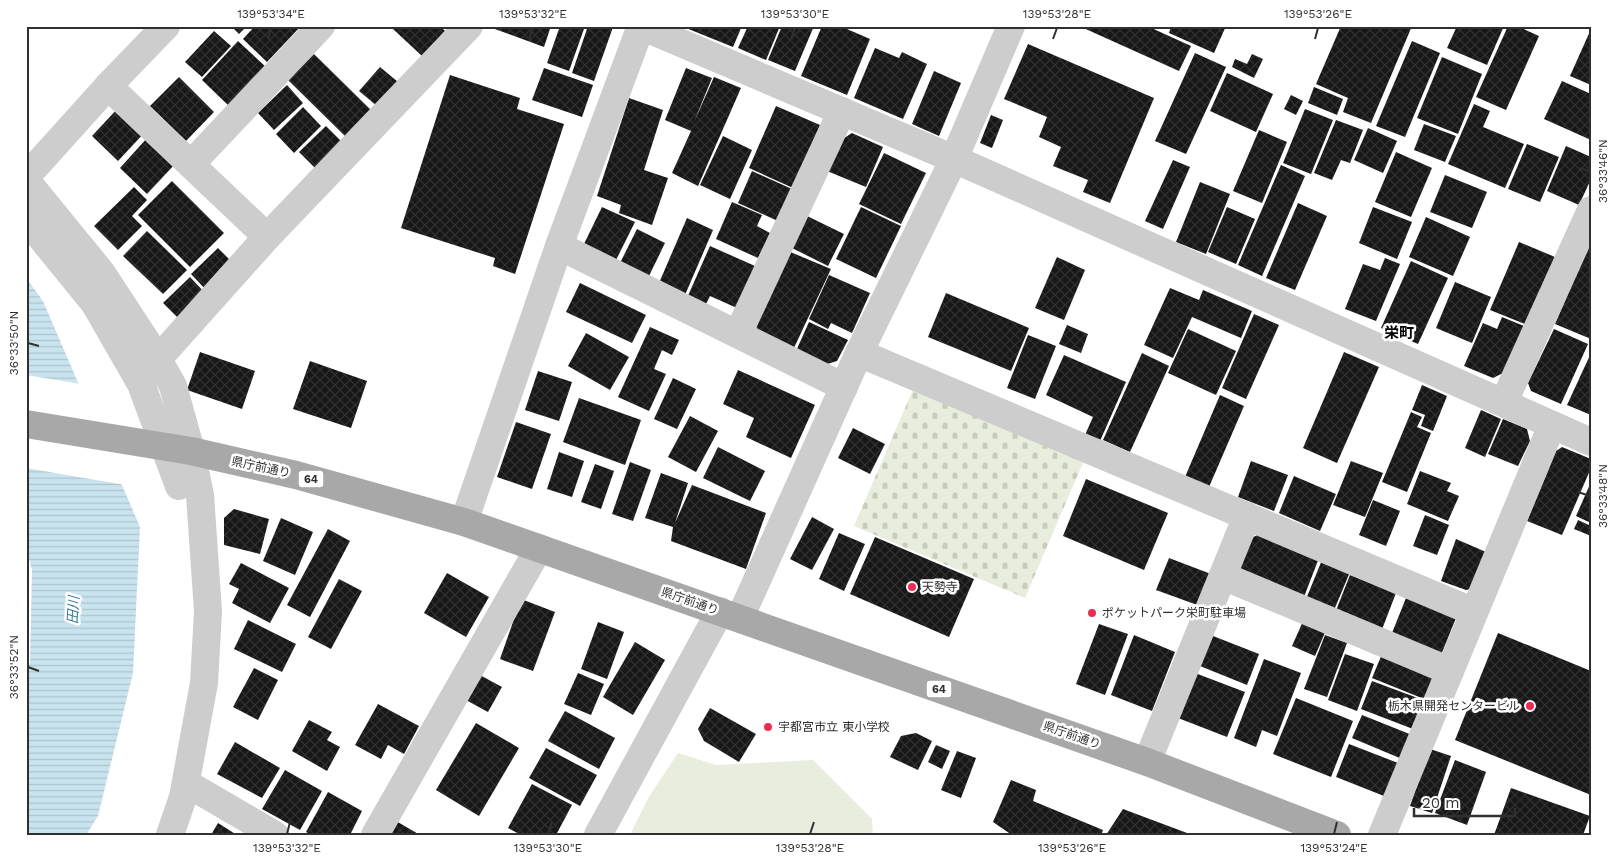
<svg xmlns="http://www.w3.org/2000/svg" width="1617" height="861" font-family="'Work Sans','Noto Sans JP',sans-serif">
	<style>
		.cemetery { fill: url(#cemetery-stones) }
		.pitch { fill: #e8eddd }
		.water { fill: url(#water-rules) }
		.pier { fill: #fff }
		.building { fill: url(#building-cross-hatch) }
		.lines { fill: none; stroke-linecap: round; stroke-linejoin: round }
		.minor { stroke: #cdcdcd; stroke-width: 28 }
		.major { stroke: #a8a8a8; stroke-width: 28 }
		.ticks { fill: none; stroke: #303030; stroke-width: 2 }
		.poi-dot { fill: #ec2c52; stroke: #fff; stroke-width: 2 }
		.labels { text-anchor: middle; dominant-baseline: central; stroke-width: 5; stroke-linejoin: round; paint-order: stroke }
		.shield { fill: #fff; stroke: #6e6e6e; stroke-width: 1 }
		.shield-label { font-size: 11px; font-weight: bold; fill: #303030 }
		.street-label { font-size: 12px; fill: #303030; stroke: #fff }
		.poi-label { font-size: 12px; fill: #303030; stroke: #fff; text-anchor: start }
		.water-label { font-size: 14px; font-style: italic; fill: #3a7d95; stroke: #fff }
		.quarter-label { font-size: 15px; font-weight: bold; fill: #000; stroke: #fff }
		.neatline { fill: none; stroke: #303030; stroke-width: 2 }
		.ticks-label { font-size: 12px; text-anchor: middle; fill: #303030 }
	</style>
	<defs>
		<pattern id="cemetery-stones" width="16" height="16" patternUnits="userSpaceOnUse" patternTransform="scale(1.25)"><rect width="16" height="16" fill="#e8eddd"/><path d="M2 7V4a2 2 0 0 1 4 0v3zM10 15v-3a2 2 0 0 1 4 0v3z" fill="#c7ccbe"/></pattern>
		<pattern id="water-rules" width="6" height="5" patternUnits="userSpaceOnUse" patternTransform="scale(1.25)"><rect width="6" height="5" fill="#c9e4ee"/><path d="M0 2.5h6" fill="none" stroke="#adc4cc"/></pattern>
		<pattern id="building-cross-hatch" width="8" height="8" patternUnits="userSpaceOnUse" patternTransform="scale(1.25)"><rect width="8" height="8" fill="#171717"/><path d="M0 0l8 8M0 8l8-8" fill="none" stroke="#303030"/></pattern>
	</defs>
	<rect width="100%" height="100%" fill="#fff"/>
	<path class="cemetery" d="M915 385 1085 458 1025 598 854 526Z"/>
	<path class="pitch" d="M678 753 716 765 813 760 872 819 873 835H630L647 800Z"/>
	<path class="water" d="M26 278 43 301 140 527 133 673 98 816 86 835H26V677L30 662 32 570 26 548Z"/>
	<path class="pier" d="M26 375 81 384 125 485 26 468Z"/>
	<g class="building">
		<path d="M231 26H247L239 34Z"/>
		<path d="M255 26H301L267 62 243 39Z"/>
		<path d="M396 26H440L445 31 422 56 393 29Z"/>
		<path d="M493 26H551L544 47 492 28Z"/>
		<path d="M560 26H585L569 71 547 63Z"/>
		<path d="M588 26 613 27 594 81 572 73Z"/>
		<path d="M686 26H742L733 47 686 28Z"/>
		<path d="M748 26H780L766 60 738 48Z"/>
		<path d="M782 26H814L795 71 768 60Z"/>
		<path d="M822 26H840L870 39 847 95 801 76Z"/>
		<path d="M1079 26H1147L1191 46 1179 71Z"/>
		<path d="M1171 26H1226L1214 53 1169 33Z"/>
		<path d="M1341 26H1412L1371 123 1343 112 1348 98 1316 84Z"/>
		<path d="M1457 26H1504L1487 65 1447 48Z"/>
		<path d="M1508 26H1517L1539 36 1506 110 1476 97Z"/>
		<path d="M1591 29V85L1570 76Z"/>
		<path d="M214 31 231 46 202 77 185 62Z"/>
		<path d="M238 41 267 68 230 107 202 80Z"/>
		<path d="M1412 41 1440 53 1405 137 1376 126Z"/>
		<path d="M1028 44 1154 98 1110 203 1083 192 1088 180 1053 166 1061 147 1039 137 1047 117 1004 99Z"/>
		<path d="M875 48 899 58 902 52 927 64 903 119 854 98Z"/>
		<path d="M1195 53 1226 67 1186 154 1155 141Z"/>
		<path d="M314 54 374 113 348 139 288 80Z"/>
		<path d="M1252 54 1263 59 1254 78 1232 67 1235 59 1247 64Z"/>
		<path d="M1442 57 1482 74 1458 134 1417 118Z"/>
		<path d="M380 67 398 82 377 106 359 91Z"/>
		<path d="M544 68 593 85 582 117 532 100Z"/>
		<path d="M686 68 712 78 694 122 714 77 741 88 698 186 672 173 691 131 665 120Z"/>
		<path d="M934 71 961 83 939 136 912 124Z"/>
		<path d="M1227 73 1273 94 1256 132 1210 111Z"/>
		<path d="M450 75 520 98 517 109 564 124 515 274 493 266 495 258 401 228Z"/>
		<path d="M179 77 214 112 186 141 150 106Z"/>
		<path d="M1562 81 1591 94V140L1544 119Z"/>
		<path d="M287 85 303 103 274 130 258 113Z"/>
		<path d="M1314 87 1343 99 1337 115 1308 103Z"/>
		<path d="M1291 95 1303 101 1296 115 1284 109Z"/>
		<path d="M629 98 663 110 644 170 668 178 652 225 619 213 621 205 597 196Z"/>
		<path d="M1474 104 1490 111 1483 127 1524 144 1505 188 1448 164Z"/>
		<path d="M776 106 820 125 793 188 749 168Z"/>
		<path d="M119 107 145 132 118 161 92 136Z"/>
		<path d="M303 107 321 126 294 153 276 134Z"/>
		<path d="M1305 109 1333 120 1311 174 1283 163Z"/>
		<path d="M991 115 1003 120 992 148 980 143Z"/>
		<path d="M1336 120 1363 130 1350 163 1341 160 1332 180 1314 173Z"/>
		<path d="M1424 124 1456 136 1445 162 1414 150Z"/>
		<path d="M326 126 345 145 318 171 299 152Z"/>
		<path d="M1368 128 1397 141 1383 173 1354 160Z"/>
		<path d="M1259 130 1287 142 1262 203 1233 191Z"/>
		<path d="M852 133 883 147 866 187 827 171 838 142Z"/>
		<path d="M723 136 752 150 730 199 700 185Z"/>
		<path d="M148 137 176 163 147 194 120 168Z"/>
		<path d="M1527 144 1559 157 1540 202 1508 189Z"/>
		<path d="M1566 146 1591 157V179L1579 205 1547 191Z"/>
		<path d="M1396 152 1432 168 1411 217 1375 202Z"/>
		<path d="M884 153 926 173 901 224 859 204Z"/>
		<path d="M1173 160 1190 167 1163 229 1145 221Z"/>
		<path d="M1281 165 1305 176 1262 276 1238 265Z"/>
		<path d="M752 171 792 189 778 221 738 203Z"/>
		<path d="M1445 175 1487 192 1472 228 1430 212Z"/>
		<path d="M172 181 224 233 190 267 138 215Z"/>
		<path d="M1200 182 1230 194 1206 254 1176 242Z"/>
		<path d="M134 187 147 200 132 216 142 226 118 250 94 226Z"/>
		<path d="M732 202 762 215 757 226 770 233 758 258 716 239Z"/>
		<path d="M1298 203 1327 216 1295 290 1266 278Z"/>
		<path d="M602 207 635 222 615 262 583 246Z"/>
		<path d="M861 207 901 226 876 278 836 259Z"/>
		<path d="M1227 207 1255 219 1236 264 1208 252Z"/>
		<path d="M1373 207 1412 222 1397 259 1359 243Z"/>
		<path d="M805 215 844 234 828 266 790 247Z"/>
		<path d="M1426 217 1470 237 1453 276 1409 257Z"/>
		<path d="M687 218 713 230 685 295 659 283Z"/>
		<path d="M637 229 665 243 648 278 619 265Z"/>
		<path d="M147 231 187 270 163 294 123 256Z"/>
		<path d="M1591 241V339L1555 324Z"/>
		<path d="M1519 242 1555 257 1527 325 1490 310Z"/>
		<path d="M710 246 755 266 737 308 710 296 705 306 687 298Z"/>
		<path d="M218 248 235 265 208 292 191 274Z"/>
		<path d="M788 251 831 269 793 350 758 332 755 323Z"/>
		<path d="M1057 257 1085 270 1064 320 1035 308Z"/>
		<path d="M1385 258 1400 264 1376 321 1345 309 1363 264 1380 270Z"/>
		<path d="M1411 261 1448 278 1418 344 1381 328Z"/>
		<path d="M829 275 870 293 852 333 831 323 828 329 809 319Z"/>
		<path d="M190 277 207 295 181 321 163 303Z"/>
		<path d="M1455 282 1491 297 1472 343 1436 328Z"/>
		<path d="M580 283 646 315 632 343 566 312Z"/>
		<path d="M1170 288 1199 300 1203 290 1252 311 1241 338 1192 317 1173 358 1144 345Z"/>
		<path d="M946 293 1029 328 1011 371 928 337Z"/>
		<path d="M1254 314 1279 325 1246 399 1222 388Z"/>
		<path d="M1502 317 1524 326 1503 373 1493 378 1464 366 1483 323 1497 329Z"/>
		<path d="M809 322 848 340 837 361 824 365 796 351Z"/>
		<path d="M1067 325 1088 334 1081 353 1059 344Z"/>
		<path d="M650 327 679 340 672 355 662 350 654 369 666 374 649 411 618 397Z"/>
		<path d="M1188 329 1236 351 1216 395 1168 373Z"/>
		<path d="M1554 329 1588 344 1561 404 1531 391 1528 383Z"/>
		<path d="M586 333 629 357 610 390 568 366Z"/>
		<path d="M1028 335 1056 346 1035 399 1007 388Z"/>
		<path d="M200 352 255 371 242 409 187 390Z"/>
		<path d="M1344 352 1379 367 1337 463 1303 448Z"/>
		<path d="M1142 353 1169 366 1130 452 1103 440Z"/>
		<path d="M1591 353V415L1567 405Z"/>
		<path d="M1064 355 1126 382 1100 441 1085 435 1093 417 1046 395Z"/>
		<path d="M310 361 367 381 351 428 293 409Z"/>
		<path d="M738 370 815 405 791 458 746 437 754 418 723 404Z"/>
		<path d="M538 371 572 382 559 421 525 410Z"/>
		<path d="M673 378 696 389 677 429 654 419Z"/>
		<path d="M1422 385 1447 396 1433 431 1421 426 1425 415 1412 410Z"/>
		<path d="M1220 395 1244 406 1209 487 1185 477Z"/>
		<path d="M579 398 641 420 625 465 563 442Z"/>
		<path d="M1481 410 1501 419 1485 457 1465 448Z"/>
		<path d="M1411 412 1422 417 1417 427 1431 433 1407 492 1382 482Z"/>
		<path d="M690 416 718 431 696 472 668 457Z"/>
		<path d="M1503 419 1527 429 1530 441 1518 466 1488 454Z"/>
		<path d="M516 422 551 434 532 489 497 477Z"/>
		<path d="M853 428 885 444 870 474 838 458Z"/>
		<path d="M718 447 765 471 750 501 703 478Z"/>
		<path d="M1562 447 1591 459V468L1562 535 1527 521 1556 451Z"/>
		<path d="M559 452 584 461 572 497 547 489Z"/>
		<path d="M1251 461 1288 475 1274 511 1238 497Z"/>
		<path d="M1351 461 1383 473 1365 517 1333 505Z"/>
		<path d="M630 462 651 470 633 521 612 514Z"/>
		<path d="M595 464 614 471 601 509 581 502Z"/>
		<path d="M1420 471 1451 483 1447 491 1459 496 1448 521 1407 504Z"/>
		<path d="M661 473 688 483 675 523 692 485 766 513 746 569 671 541 673 527 645 518Z"/>
		<path d="M1294 476 1336 494 1320 531 1279 513Z"/>
		<path d="M1086 479 1168 513 1144 570 1063 536Z"/>
		<path d="M1591 482V523L1576 516Z"/>
		<path d="M1373 500 1400 511 1386 546 1359 535Z"/>
		<path d="M234 509 269 519 260 554 224 545V518Z"/>
		<path d="M1425 515 1449 525 1437 555 1413 546Z"/>
		<path d="M812 517 834 529 812 570 790 559Z"/>
		<path d="M281 518 313 532 295 575 263 561Z"/>
		<path d="M1578 520 1591 526V536L1574 529Z"/>
		<path d="M328 529 350 541 310 617 287 605Z"/>
		<path d="M839 533 865 544 844 591 819 579Z"/>
		<path d="M1259 534 1319 558 1302 602 1235 577 1250 539Z"/>
		<path d="M875 537 974 579 949 637 850 594Z"/>
		<path d="M1456 539 1486 552 1471 589 1466 590 1441 581Z"/>
		<path d="M1169 558 1211 574 1200 606 1156 590Z"/>
		<path d="M1322 560 1350 572 1332 615 1304 604Z"/>
		<path d="M241 563 289 588 270 623 232 603 239 589 229 584Z"/>
		<path d="M447 573 489 597 466 637 424 613Z"/>
		<path d="M1350 575 1396 593 1381 632 1335 613Z"/>
		<path d="M339 579 362 591 331 649 308 637Z"/>
		<path d="M1406 598 1456 618 1439 660 1392 633Z"/>
		<path d="M521 599 555 612 533 671 500 659Z"/>
		<path d="M1304 619 1327 628 1315 656 1292 646Z"/>
		<path d="M248 620 296 644 282 672 234 649Z"/>
		<path d="M598 622 624 632 607 679 581 669Z"/>
		<path d="M1099 624 1128 634 1105 695 1076 684Z"/>
		<path d="M1498 633 1591 671V795L1455 740Z"/>
		<path d="M1134 635 1175 652 1152 711 1111 695Z"/>
		<path d="M1325 635 1347 643 1327 697 1304 689Z"/>
		<path d="M1213 636 1259 654 1247 685 1200 666Z"/>
		<path d="M635 642 665 660 633 715 603 697Z"/>
		<path d="M1345 654 1374 664 1357 711 1328 700Z"/>
		<path d="M1382 654 1434 676 1424 699 1372 678Z"/>
		<path d="M1264 659 1301 673 1277 736 1262 730 1256 747 1234 738Z"/>
		<path d="M254 668 278 680 258 720 233 707Z"/>
		<path d="M578 673 604 684 591 715 564 704Z"/>
		<path d="M1195 673 1245 692 1227 737 1178 718Z"/>
		<path d="M478 674 502 687 488 712 464 699Z"/>
		<path d="M1372 681 1423 700 1413 729 1361 709Z"/>
		<path d="M1296 698 1353 721 1331 777 1273 754Z"/>
		<path d="M378 704 419 726 404 754 388 745 381 759 355 745Z"/>
		<path d="M710 708 756 734 739 762 704 741 698 729Z"/>
		<path d="M565 711 615 738 599 769 548 741Z"/>
		<path d="M1362 715 1412 735 1402 759 1352 738Z"/>
		<path d="M309 720 332 732 327 740 340 747 327 771 292 751Z"/>
		<path d="M476 723 519 748 479 816 436 790Z"/>
		<path d="M916 733 932 741 918 770 890 757 901 736Z"/>
		<path d="M235 742 280 768 262 798 217 774Z"/>
		<path d="M1349 744 1398 763 1384 796 1336 777Z"/>
		<path d="M936 745 950 751 942 769 928 762Z"/>
		<path d="M546 748 597 775 580 806 529 778Z"/>
		<path d="M1430 749 1451 756 1432 813 1410 806Z"/>
		<path d="M957 751 976 758 961 798 941 790Z"/>
		<path d="M1455 760 1486 772 1467 825 1435 813Z"/>
		<path d="M285 770 322 791 300 830 262 809Z"/>
		<path d="M1011 780 1036 790 1033 801 1103 830 1101 835H1012L993 822Z"/>
		<path d="M532 784 572 805 556 835H521L508 828Z"/>
		<path d="M1511 788 1590 816 1583 835H1494Z"/>
		<path d="M328 792 362 811 350 835H311L306 832Z"/>
		<path d="M1123 809 1187 833V835H1106Z"/>
		<path d="M396 821 420 835H388Z"/>
		<path d="M218 823 237 835H211Z"/>
	</g>
	<g class="lines">
		<g class="minor">
			<path d="M641 26 954 159 1591 442"/>
			<path d="M108 86 267 237"/>
			<path d="M191 164 321 26"/>
			<path d="M26 177 108 86 166 26"/>
			<path d="M26 180 101 272 158 359 173 386 191 451 200 495 208 611 204 683 183 797 170 835"/>
			<path d="M26 219 95 304 141 384 179 486"/>
			<path d="M559 246 844 387"/>
			<path d="M738 334 842 111"/>
			<path d="M859 353 1474 612"/>
			<path d="M158 359 267 237 469 26"/>
			<path d="M1504 402 1591 210"/>
			<path d="M464 522 559 246 641 26"/>
			<path d="M1223 576 1450 671"/>
			<path d="M740 618 859 353 954 159 1011 26"/>
			<path d="M1147 762 1247 516"/>
			<path d="M186 783 275 835"/>
			<path d="M375 835 539 548"/>
			<path d="M598 835 720 611"/>
			<path d="M1382 835 1552 425"/>
		</g>
		<path class="major" d="M26 424 191 451 296 475 464 522 1147 762 1337 835"/>
	</g>
	<path class="ticks" d="M268 39 271 28M529 39 533 28M791 39 795 28M1053 39 1057 28M1315 39 1318 28M1578 168 1590 171M28 343 39 346M1578 492 1590 496M28 667 39 671M287 834 290 822M548 834 552 822M810 834 814 822M1072 834 1076 822M1334 834 1337 822"/>
	<g class="poi-dot">
		<circle cx="912" cy="587" r="5"/>
		<circle cx="1092" cy="613" r="5"/>
		<circle cx="1530" cy="706" r="5"/>
		<circle cx="768" cy="727" r="5"/>
	</g>
	<g class="labels">
		<g class="shield">
			<rect x="298.5" y="470.5" width="25" height="17" rx="4"/>
			<rect x="926.5" y="680.5" width="25" height="17" rx="4"/>
		</g>
		<g class="shield-label">
			<text x="311" y="479">64</text>
			<text x="939" y="689">64</text>
		</g>
		<g class="street-label">
			<text transform="translate(261 467) rotate(12)">県庁前通り</text>
			<text transform="translate(690 601) rotate(19)">県庁前通り</text>
			<text transform="translate(1072 735) rotate(19)">県庁前通り</text>
		</g>
		<g class="poi-label">
			<text x="922" y="587">天勢寺</text>
			<text x="1102" y="613">ポケットパーク栄町駐車場</text>
			<text x="1520" y="706" text-anchor="end">栃木県開発センタービル</text>
			<text x="778" y="727">宇都宮市立 東小学校</text>
		</g>
		<g class="water-label">
			<text transform="translate(73 610) rotate(-87)">田川</text>
		</g>
		<g class="quarter-label">
			<text x="1399" y="333">栄町</text>
		</g>
	</g>
	<rect width="1617" height="861" fill="none" stroke="#ffffff" stroke-width="55"/>
	<path d="M1414 808v8h101v-8" fill="none" stroke="#303030" stroke-width="2.5"/>
	<text x="1422" y="808" font-size="15" fill="#303030" stroke="#ffffff" stroke-width="4" paint-order="stroke">20 m</text>
	<rect x="28" y="28" width="1562" height="806" class="neatline"/>
	<g class="ticks-label">
		<text x="271" y="18">139°53'34"E</text>
		<text x="533" y="18">139°53'32"E</text>
		<text x="795" y="18">139°53'30"E</text>
		<text x="1057" y="18">139°53'28"E</text>
		<text x="1318" y="18">139°53'26"E</text>
		<text transform="translate(1603 171) rotate(-90)" y="4">36°33'46"N</text>
		<text transform="translate(14 343) rotate(-90)" y="4">36°33'50"N</text>
		<text transform="translate(1603 496) rotate(-90)" y="4">36°33'48"N</text>
		<text transform="translate(14 667) rotate(-90)" y="4">36°33'52"N</text>
		<text x="287" y="852">139°53'32"E</text>
		<text x="548" y="852">139°53'30"E</text>
		<text x="810" y="852">139°53'28"E</text>
		<text x="1072" y="852">139°53'26"E</text>
		<text x="1334" y="852">139°53'24"E</text>
	</g>
</svg>
